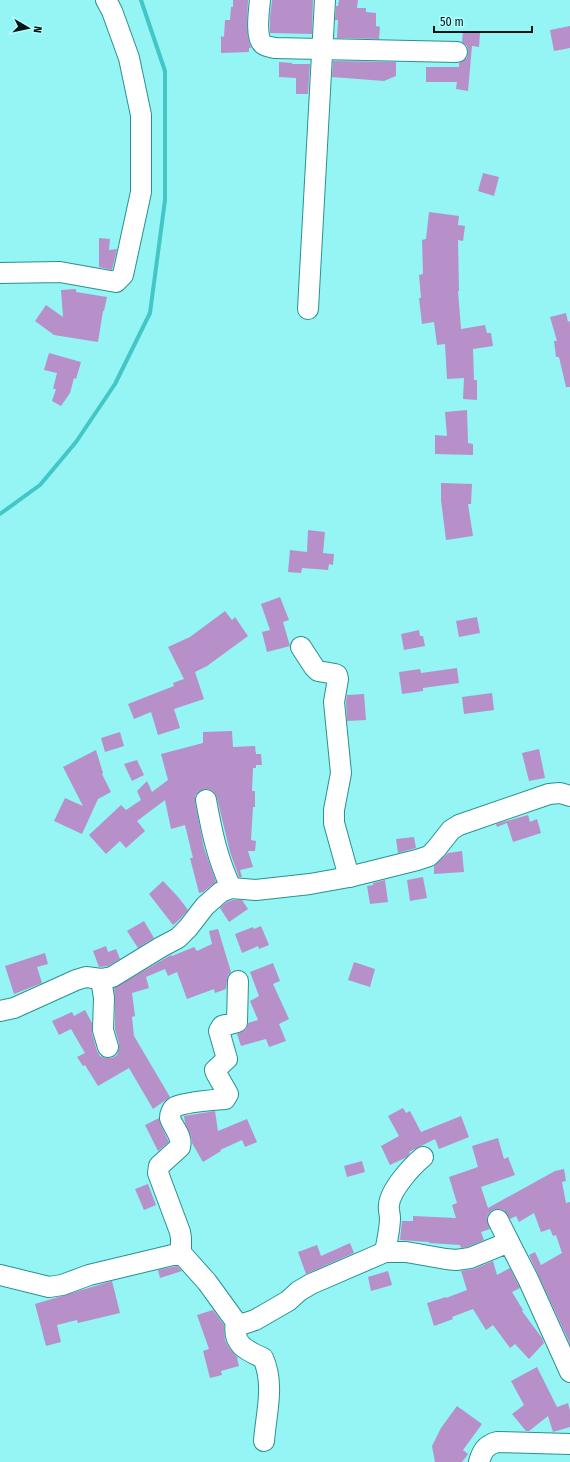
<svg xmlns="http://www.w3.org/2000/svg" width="570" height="1462" font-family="'Fira Sans Condensed',sans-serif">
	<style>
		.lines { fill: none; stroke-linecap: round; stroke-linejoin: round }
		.stream { stroke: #43c6c6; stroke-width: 4 }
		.building { fill: #b790c9 }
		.minor-casing { stroke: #2a9191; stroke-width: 22 }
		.minor { stroke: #fff; stroke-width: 20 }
	</style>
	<rect width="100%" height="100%" fill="#95f4f4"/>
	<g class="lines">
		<path class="stream" d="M0 514 40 485 76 442 115 384 150 313 165 200V71L141 0"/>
	</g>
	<g class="building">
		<path d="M233 0H248L247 24 248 38 251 48H249V52L221 53V36L224 37 225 20H230L231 7H233Z"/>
		<path d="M272 0H313L312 34 270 33V17Z"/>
		<path d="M339 0H358L357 8H366V12L376 13V26L380 27 379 39 337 38 338 20H335L336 6H338Z"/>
		<path d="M570 26V48L554 51 550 30Z"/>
		<path d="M463 32 480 33 479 47 472 46 468 91 456 89 457 82H426V67H459V63L467 58 468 52 467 46 462 42Z"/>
		<path d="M333 61 396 62V76L384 81 332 77Z"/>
		<path d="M279 62 292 63V64H310L308 94H296V78L279 77Z"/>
		<path d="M483 173 499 177 494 196 478 191Z"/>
		<path d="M429 212 459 216 458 225 465 226 463 241 458 240 459 291H458L461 329 485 325 487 333H491L493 346 473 349 474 380H477V400L463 399 464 378 447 379 445 344 437 345 434 322 422 324 419 298H421L419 275 423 274 422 240 426 239Z"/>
		<path d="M99 238 110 239 109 250 117 249 112 270 99 267Z"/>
		<path d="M76 289V292L107 297 104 311H103L98 342 54 335 35 321 46 305 63 317 61 290Z"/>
		<path d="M566 313 568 322 570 321V387H566L559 357H556L554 341H557L550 317Z"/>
		<path d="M49 353 81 362 76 379 74 378 70 393 61 406 52 401 56 389H53L57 373 44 370Z"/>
		<path d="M467 410 468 443 473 444V455L435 454V435L447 436 445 412Z"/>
		<path d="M441 483 472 484 471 504H468L473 536 446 540 441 500Z"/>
		<path d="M308 530 325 532 323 553 334 554 333 565 329 564 328 570 302 568 301 573 288 572 290 550 307 552Z"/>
		<path d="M280 597 289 620 283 622 290 646 267 652 262 632 270 630 261 604Z"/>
		<path d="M225 611 232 620 235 617 248 636 207 666 195 672 204 699 174 709 180 728 158 735 151 712 134 719 128 704 174 686 173 683 184 679 168 647 190 637Z"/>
		<path d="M477 617 480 633 459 637 456 621Z"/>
		<path d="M419 630 420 636H423L425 646 404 650 401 634Z"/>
		<path d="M457 668 459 683 423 688V691L402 694 399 672 420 669 421 673Z"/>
		<path d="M492 693 494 710 464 714 462 697Z"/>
		<path d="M364 694 366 720 347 721 346 702 347 695Z"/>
		<path d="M232 731 233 747 255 746 256 754H261L262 765H256V768H253L252 791H255V807H253L251 840 256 841 255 851H248L253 867 240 870 242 877H239L230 852 217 798 214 792 209 789H204L199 791 195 796V802L204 848 216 882 203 892 199 893 190 858H193L185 825 171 829 165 800 137 821 145 831 126 848 120 841 106 854 89 835 121 805 126 810 141 800 137 791 147 781 152 792 168 780 161 754 203 743V732Z"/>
		<path d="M120 732 124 746 105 752 101 738Z"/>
		<path d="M539 749 545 778 529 781 522 753Z"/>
		<path d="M96 750 103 773 102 774 111 792 98 799 82 834 54 821 65 798 83 806 63 767Z"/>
		<path d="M137 760 144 775 132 781 124 764Z"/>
		<path d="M528 815 530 822 537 819 541 833 513 842 507 823 497 827 496 824Z"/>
		<path d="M414 837 416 848 398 853 396 839Z"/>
		<path d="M462 851 464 872 434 874V866L448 853Z"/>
		<path d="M423 877 427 898 410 901 407 880Z"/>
		<path d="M385 880 388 902 370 904 367 886 373 885V883Z"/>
		<path d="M163 881 179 898 188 910 179 920 173 925 149 894Z"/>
		<path d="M233 900H242L248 909 229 922 220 908 227 902Z"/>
		<path d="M144 921 154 938 138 948 127 931Z"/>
		<path d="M261 926 269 945 259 949 258 946 242 953 235 934 253 927 254 929Z"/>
		<path d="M218 929 231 972 228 975 227 980 226 989 215 993 214 989 187 999 177 972 168 976 165 969 146 977 149 988 132 993 135 1016 132 1017 134 1036 170 1097 153 1109 129 1068 98 1086 85 1065 83 1066 77 1057 85 1053 71 1029 59 1035 52 1021 72 1012 74 1016 85 1010 92 1023V1033L97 1051 100 1056 105 1058H112L117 1055 119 1049V1044L115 1029V998L114 988 171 955 172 956 194 947 197 951 212 944 209 931Z"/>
		<path d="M106 946 108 952 116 949 120 959 108 966 99 967 93 951Z"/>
		<path d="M45 953 48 964 37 967 42 983 14 994 5 966Z"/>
		<path d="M354 962 375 969 370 987 348 980Z"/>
		<path d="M273 963 280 981 273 984 289 1019 279 1024 286 1041 269 1047 266 1039 241 1046 237 1034 246 1029 248 1023 258 1020 250 1001 259 996 250 972Z"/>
		<path d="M403 1108 406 1113 410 1111 421 1132 461 1116 469 1137 439 1149 435 1139 409 1152 410 1153 407 1157 390 1165 381 1146 399 1136 388 1116Z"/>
		<path d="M215 1111 218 1131 247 1119 257 1142 245 1147 242 1140 220 1150 221 1151 203 1162 192 1143 191 1136 185 1123 184 1116Z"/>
		<path d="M159 1118 161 1126 169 1142 158 1151 145 1125Z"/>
		<path d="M498 1138 504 1159 508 1157 515 1175 481 1187 488 1208 555 1171 564 1169 566 1181 562 1182 566 1203 570 1202V1344L529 1255 535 1252 541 1265 562 1253 556 1235 553 1236 550 1229 541 1232 534 1213 519 1222 516 1216 510 1219 504 1210 498 1209 493 1210 488 1214 487 1219 490 1229 481 1232 484 1240 467 1247 461 1248 460 1245 429 1243V1242L400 1240 402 1221H413V1216L456 1218 452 1205 457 1203 449 1177 478 1167 472 1146Z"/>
		<path d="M362 1161 365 1172 347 1177 344 1166Z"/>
		<path d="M148 1184 156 1205 144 1210 135 1189Z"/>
		<path d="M350 1243 354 1253 306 1274 298 1252 317 1245 321 1256Z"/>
		<path d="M493 1261 497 1275 510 1268 520 1288 512 1292 523 1310 522 1311 542 1338 544 1343 529 1359 515 1344 510 1348 493 1325 486 1330 473 1309 452 1317 453 1319 434 1326 427 1303 446 1297V1298L467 1290 461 1271 474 1269Z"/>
		<path d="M177 1266 182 1271 160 1278 158 1270Z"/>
		<path d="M388 1271 392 1285 371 1291 368 1277Z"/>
		<path d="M112 1281 120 1313 78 1323 77 1320 57 1325 61 1342 46 1346 35 1304Z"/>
		<path d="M213 1310 224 1325 225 1340 229 1348 238 1358H237L239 1366 221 1371 222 1375 210 1378 203 1351 209 1349 197 1315Z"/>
		<path d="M537 1367 557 1407 568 1403 570 1411V1427L553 1432 548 1416 529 1431H526L512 1414 524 1405 511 1381Z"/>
		<path d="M457 1406 482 1424 463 1450 468 1454 462 1462H435L432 1446 441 1428Z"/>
	</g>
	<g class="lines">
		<defs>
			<g id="minor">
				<path d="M260 0C259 10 255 38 263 44 266 47 271 47 275 48L457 52"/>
				<path d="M0 273 60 272 116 282 123 275 141 192V115L129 58 112 11 106 0"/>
				<path d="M308 309 325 0"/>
				<path d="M301 647 314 667 318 671 335 674 337 675 338 679 334 702 341 773 334 810V823L349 877"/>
				<path d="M206 800C212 833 217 857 231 888"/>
				<path d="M101 979 104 998 103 1030 108 1047"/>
				<path d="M0 1011 14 1008 76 980 86 977 101 979 112 977 161 947 178 938 188 928 205 906 221 892 231 888 256 890 310 884 349 877 417 860 429 856 436 849 451 830 459 825 549 794 560 793 570 796"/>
				<path d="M498 1220 509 1242"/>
				<path d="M385 1252C387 1241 390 1229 390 1218 390 1214 388 1209 389 1205 390 1190 412 1166 423 1157"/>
				<path d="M181 1253V1238L180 1232 158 1173 159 1166 180 1147C183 1136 173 1128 170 1118 170 1114 172 1109 175 1107 184 1102 214 1100 225 1099L228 1094 216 1073 215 1070 227 1059 219 1031 222 1026 237 1022 238 981"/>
				<path d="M0 1275 49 1287 62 1285 89 1275 181 1253 207 1282 236 1322 243 1324 255 1320 288 1301 299 1291 311 1284 385 1252H406L446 1259 456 1260 470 1258 509 1242 528 1279 570 1372"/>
				<path d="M236 1322C232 1344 245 1350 263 1358 275 1384 266 1414 264 1441"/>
				<path d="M479 1462C482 1451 486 1445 497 1442L570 1444"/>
			</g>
		</defs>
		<use href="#minor" class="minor-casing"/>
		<use href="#minor" class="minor"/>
	</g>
	<g transform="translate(28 28) rotate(99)" stroke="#b4fefd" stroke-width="3" paint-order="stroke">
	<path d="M0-3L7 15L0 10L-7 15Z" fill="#001616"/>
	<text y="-6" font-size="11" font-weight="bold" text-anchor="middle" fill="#001616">N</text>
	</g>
	<path d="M434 26v6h98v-6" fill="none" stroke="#001616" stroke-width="2"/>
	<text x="440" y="26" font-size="12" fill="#001616" stroke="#b4fefd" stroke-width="3" paint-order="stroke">50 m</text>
</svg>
